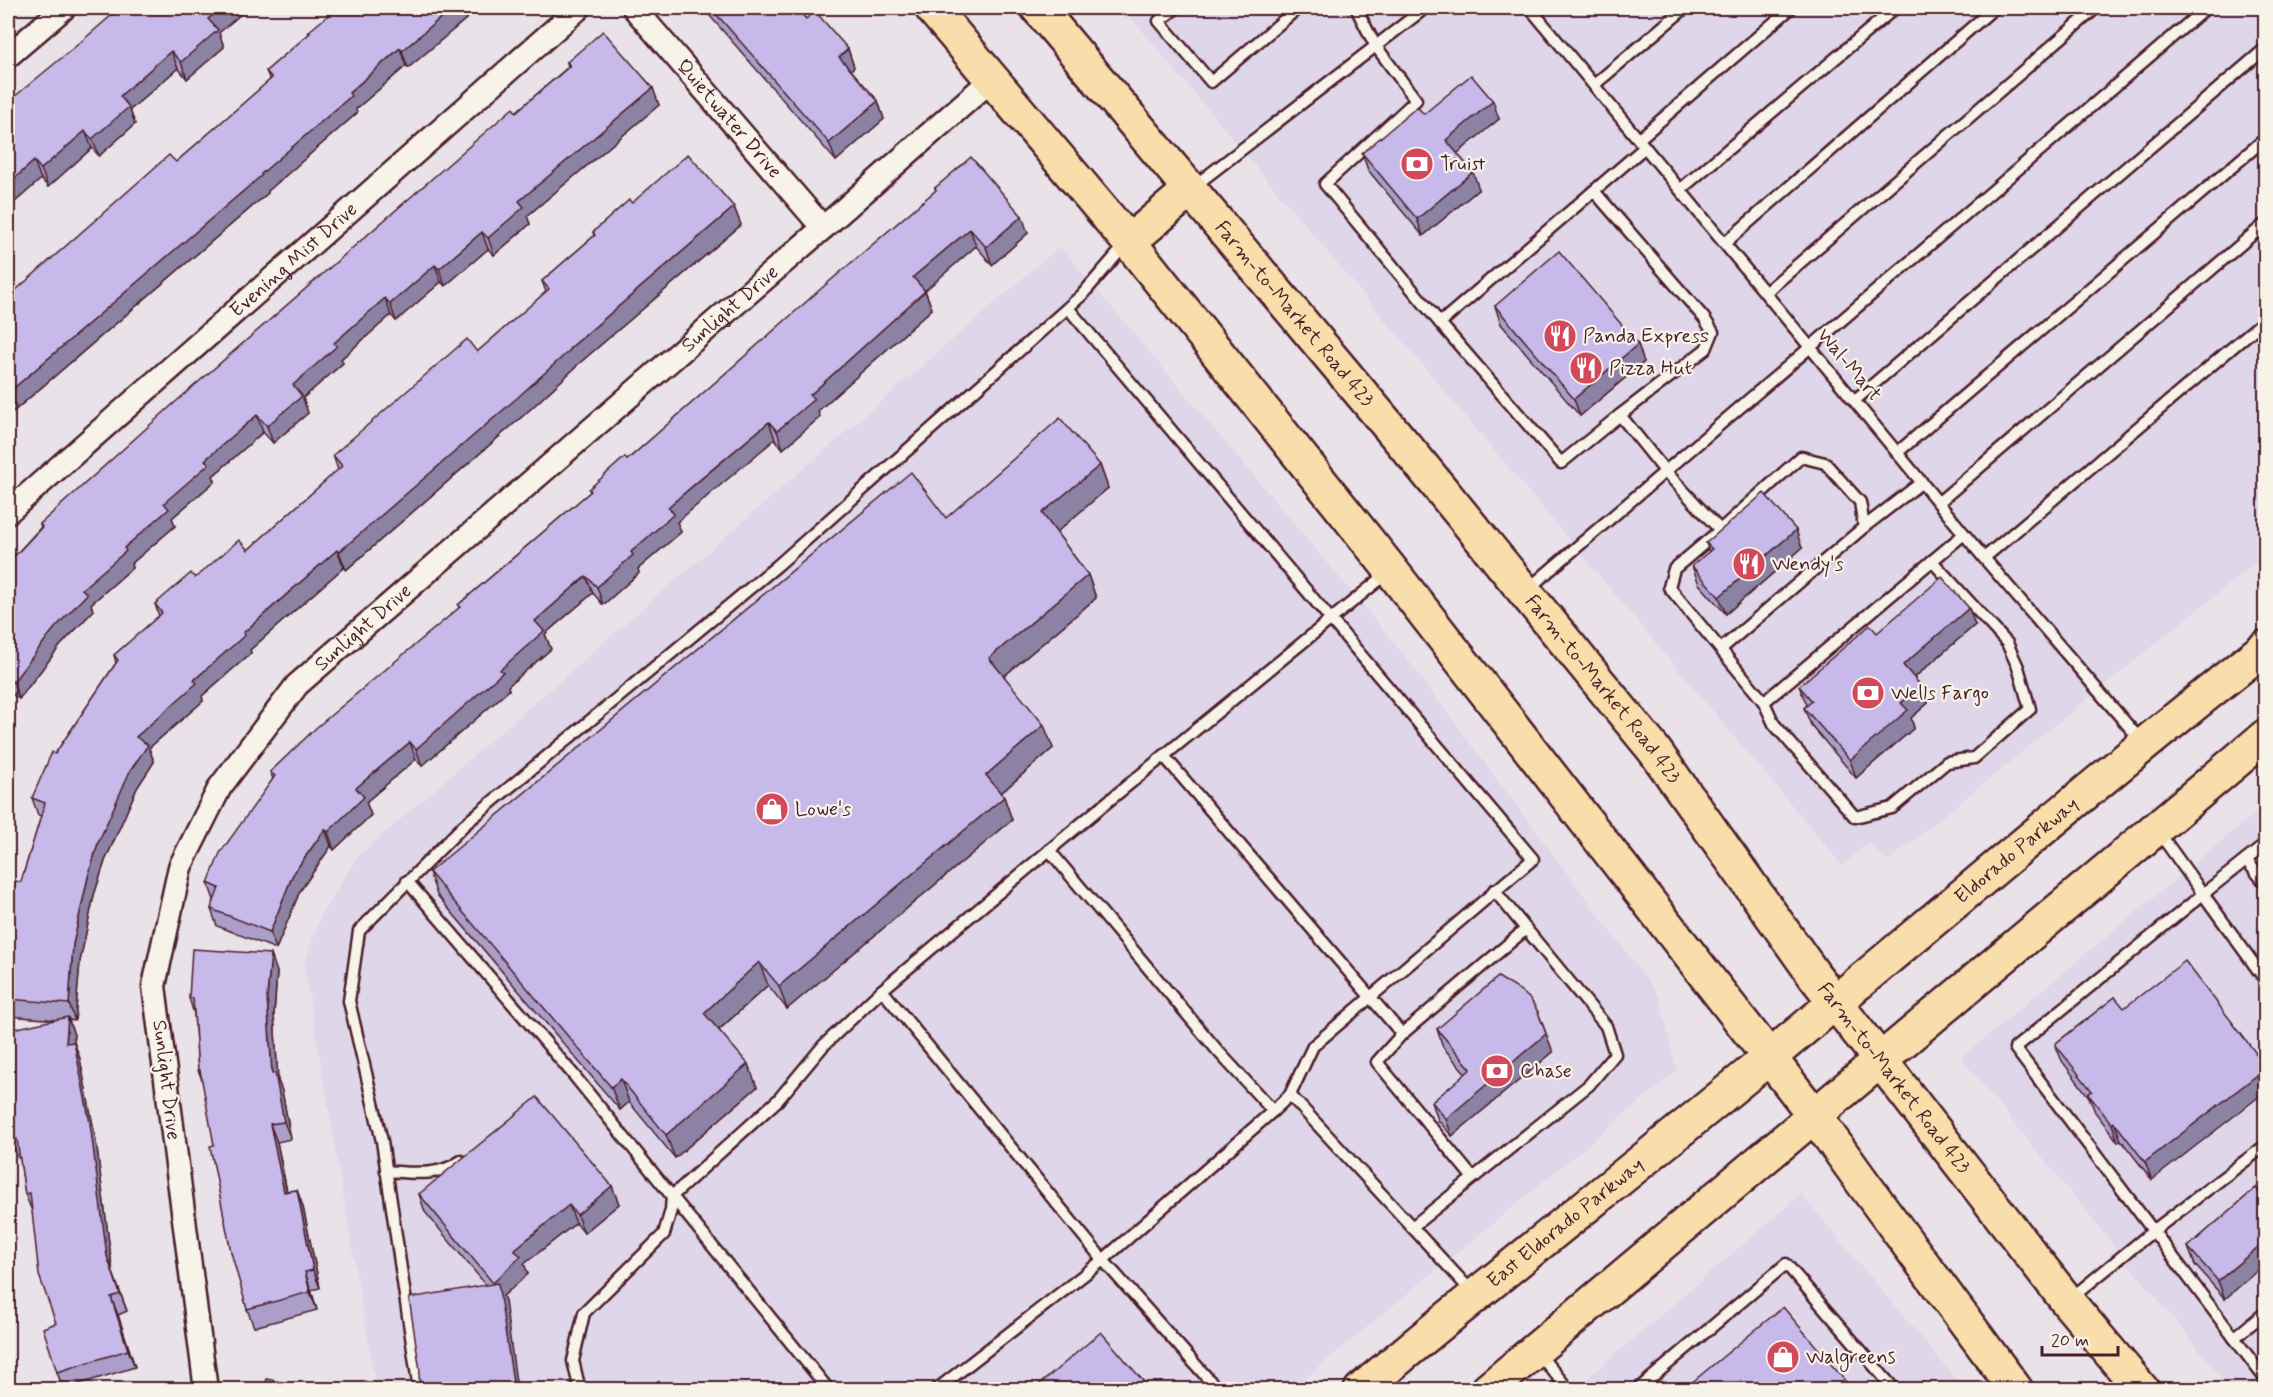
<svg xmlns="http://www.w3.org/2000/svg" width="2273" height="1397" font-family="Mynerve,sans-serif">
	<style>
		.built { fill: #dfd6e9 }
		.lines { fill: none; stroke-linecap: round; stroke-linejoin: round }
		.service-casing { stroke: #4a1f2b; stroke-width: 15 }
		.minor-casing { stroke: #4a1f2b; stroke-width: 27 }
		.primary-casing { stroke: #4a1f2b; stroke-width: 38 }
		.service { stroke: #f7f3e8; stroke-width: 10 }
		.minor { stroke: #f7f3e8; stroke-width: 22 }
		.primary { stroke: #f9deab; stroke-width: 33 }
		.wall { fill: #ab9fc9; stroke: #4a1f2b; stroke-width: 1.5 }
		.shaded-wall { fill: #8b82a4; stroke: #4a1f2b; stroke-width: 1.5 }
		.building { fill: #c7b9ea; stroke: #4a1f2b; stroke-width: 1.5 }
		.labels { text-anchor: middle; dominant-baseline: central; stroke-width: 4.5; stroke-linejoin: round; paint-order: stroke }
		.street-label { font-size: 20px; fill: #4a1f2b; stroke: #f7f3e8 }
		.poi-label { font-size: 20px; fill: #4a1f2b; stroke: #f7f3e8; text-anchor: start }
	</style>
	<rect width="100%" height="100%" fill="#e9e2e9"/>
	<filter id="ink" filterUnits="userSpaceOnUse"><feTurbulence type="fractalNoise" baseFrequency=".0167" numOctaves="2"/><feDisplacementMap in="SourceGraphic" scale="12" xChannelSelector="R" yChannelSelector="G"/><feConvolveMatrix kernelMatrix="1 2 1 2 8 2 1 2 1" color-interpolation-filters="sRGB"/></filter>
	<g filter="url(#ink)">
		<g class="built">
			<path d="M1123 8H2265V555L1888 861 1869 843 1842 865Z"/>
			<path d="M1060 246 1401 651 1659 996 1677 1071 1292 1389H376L304 964 321 916 356 858Z"/>
			<path d="M2265 805V1389H2231L1961 1058Z"/>
			<path d="M1801 1194 1964 1389 1574 1390Z"/>
		</g>
		<g class="lines">
			<defs>
				<g id="service">
					<path d="M1176 8 1159 21 1211 82 1298 8"/>
					<path d="M1356 8 1375 45 1416 100 1325 184 1440 323 1645 147"/>
					<path d="M1530 8 1984 558 2143 743"/>
					<path d="M1594 85 1685 8"/>
					<path d="M1639 139 1791 8"/>
					<path d="M1193 187 1425 8"/>
					<path d="M1681 189 1895 8"/>
					<path d="M1594 191 1704 318 1713 332 1706 349 1620 415"/>
					<path d="M1725 243 1994 8"/>
					<path d="M1766 292 2096 8"/>
					<path d="M1440 323 1561 463 1620 415 1665 471 1720 530 1674 569 1669 587 1764 702 1964 534"/>
					<path d="M1855 400 2266 48"/>
					<path d="M1898 452 2266 138"/>
					<path d="M1939 502 2266 223"/>
					<path d="M1864 527 1922 482"/>
					<path d="M1720 530 1801 457 1825 463 1860 502 1864 527 1721 649"/>
					<path d="M1984 558 2266 319"/>
					<path d="M1528 589 2206 8"/>
					<path d="M1764 702 1774 724 1855 817 1892 808 1947 762 1974 758 2030 709 2018 667 2007 643 1932 561"/>
					<path d="M1164 756 1402 1034 1526 929"/>
					<path d="M2158 831 2203 894 2266 844"/>
					<path d="M1049 850 1217 1050 1273 1111"/>
					<path d="M2246 860 2266 884"/>
					<path d="M407 881 572 1073 829 1390"/>
					<path d="M2266 981 2203 894 2015 1048 2266 1380"/>
					<path d="M882 990 1103 1260 1218 1390"/>
					<path d="M1402 1034 1377 1062 1473 1178"/>
					<path d="M1290 1095 1473 1293"/>
					<path d="M386 1171C413 1173 438 1177 461 1161"/>
					<path d="M1412 1227 1589 1085 1615 1054 1606 1026 1494 890"/>
					<path d="M2070 1299 2153 1231 2266 1145"/>
					<path d="M2234 1338 2266 1312"/>
					<path d="M1538 1353 1569 1390"/>
					<path d="M419 1390 382 1141 349 1001 359 931 464 825 778 565 1082 295 1126 244"/>
					<path d="M580 1390 573 1361 584 1313 664 1234 671 1210 672 1196 778 1100 823 1046 882 990 1095 812 1389 572"/>
					<path d="M936 1390 1103 1260 1273 1111 1290 1095 1313 1046 1533 859 1068 308"/>
					<path d="M1637 1390 1786 1264 1895 1390"/>
				</g>
				<g id="minor">
					<path id="s1" d="M634 8 823 228"/>
					<path d="M8 56 64 8"/>
					<path id="s2" d="M8 512 579 8"/>
					<path id="s3" d="M206 1390 154 986 180 867 220 787 297 685 823 228 992 79"/>
				</g>
				<g id="primary">
					<path d="M932 8 1129 242 1391 570 1814 1115 1863 1183 2016 1390"/>
					<path id="s4" d="M1038 8 1417 460 1654 750 1814 975 2067 1301 2142 1390"/>
					<path d="M1129 242 1190 190"/>
					<path id="s5" d="M1361 1390C1496 1276 1636 1168 1772 1055 1936 919 2098 779 2266 647"/>
					<path d="M1488 1390 2266 736"/>
				</g>
			</defs>
			<use href="#service" class="service-casing"/>
			<use href="#minor" class="minor-casing"/>
			<use href="#primary" class="primary-casing"/>
			<use href="#service" class="service"/>
			<use href="#minor" class="minor"/>
			<use href="#primary" class="primary"/>
		</g>
		<g class="wall">
			<path d="M479 8 408 68 406 66 356 109 357 113 268 191V193L8 416V297L176 162 270 80 266 71 309 34 308 32Z"/>
			<path d="M703 8H796L806 19 848 49 854 67 851 70 878 101 884 119 836 161Z"/>
			<path d="M219 33 224 47 187 79 178 68 130 110 135 124 99 156 92 148 48 187 41 179 8 208V102Z"/>
			<path d="M567 62 659 105 527 216 530 224 494 255 488 249 445 286 441 282 396 321 391 315 341 359 343 363 303 398 308 413 273 443 263 432 213 476 215 481 172 518 175 526 131 564 132 568 91 604 93 611 60 646 19 699 8 691V563L41 527 40 524 568 67Z"/>
			<path d="M1424 114 1499 119 1457 153 1479 189 1423 236 1368 170 1362 153Z"/>
			<path d="M935 188 1028 233 992 265 976 246 925 290 932 309 818 411 820 417 783 449 775 439 709 494 677 522 681 532 638 569 639 573 603 605 593 593 545 634 551 649 508 686 509 690 422 766 416 759 366 802 371 815 334 850 331 846 300 891 276 949 217 926 211 909 214 900 208 883 273 779 270 772 459 608 458 605 590 492 589 489 627 460 936 191Z"/>
			<path d="M632 203 734 207 741 225 576 366V367L524 415 346 570 344 567 293 612 250 650 251 653 202 696 203 701 149 748 154 762 137 788 105 861 94 895 80 961 75 1021 69 1020 74 1035V1042L80 1059 96 1141 113 1274 127 1311 118 1315 135 1367 63 1389 57 1372 56 1323 32 1211 25 1194 20 1158H18L11 1141 12 1090 57 1020 8 1016V916L21 882 41 816 38 815 32 798 55 754 116 663 114 655 159 616 155 604 195 578 248 550 338 470 333 455 477 352 546 292 542 281 594 236 593 232Z"/>
			<path d="M1495 306 1644 362 1580 416 1501 324Z"/>
			<path d="M1100 465 1108 488 1056 532 1088 575 1096 598 1004 676 1053 748 1001 793 1004 797 1012 820 787 1009 768 985 719 1030 757 1087 675 1158 629 1102 620 1110 437 895 429 872 946 518Z"/>
			<path d="M1706 543 1802 548 1726 614 1699 584 1692 566 1709 552Z"/>
			<path d="M1975 625 1914 678 1921 686 1928 703 1911 718 1914 728 1856 778 1811 725 1804 708 1807 705 1799 686 1877 633Z"/>
			<path d="M277 972 274 1014 278 1081 282 1091 291 1139 277 1142 287 1191 297 1190 303 1207 320 1288 311 1290 317 1310 254 1327 247 1309 203 1082 198 1070 194 1014 189 998Z"/>
			<path d="M2115 997 2152 1180 2121 1140 2118 1142 2095 1112 2089 1097 2062 1061 2055 1044Z"/>
			<path d="M1437 1029 1553 1052 1452 1136 1438 1120 1432 1102 1466 1074 1443 1047Z"/>
			<path d="M612 1186 619 1204 584 1233 576 1223 524 1264 528 1274 503 1296 505 1301 486 1285 425 1212 419 1194Z"/>
			<path d="M2256 1188 2225 1299 2195 1265 2188 1247Z"/>
		</g>
		<g class="shaded-wall">
			<path d="M221 8H248L219 33 224 47 187 79 181 62 208 19Z"/>
			<path d="M452 8H479L408 68 402 51Z"/>
			<path d="M400 48 406 66 356 109 357 113 268 191V193L8 416V393L261 174 349 93Z"/>
			<path d="M848 49 854 67 846 74 839 57Z"/>
			<path d="M171 51 178 68 130 110 135 124 99 156 92 139 120 96Z"/>
			<path d="M653 88 659 105 527 216 530 224 494 255 488 238 519 201Z"/>
			<path d="M878 101 884 119 836 161 829 143Z"/>
			<path d="M1493 101 1499 119 1453 157 1446 140Z"/>
			<path d="M85 131 92 148 48 187 41 169Z"/>
			<path d="M34 161 41 179 8 208V184Z"/>
			<path d="M1473 172 1479 189 1423 236 1417 219Z"/>
			<path d="M734 207 741 225 576 366V367L524 415 346 570 339 552 569 349Z"/>
			<path d="M1022 216 1028 233 992 265 986 247Z"/>
			<path d="M970 229 976 246 920 295 913 277Z"/>
			<path d="M482 232 488 249 445 286 439 269Z"/>
			<path d="M435 265 441 282 396 321 390 304Z"/>
			<path d="M925 291 932 309 818 411 820 417 783 449 777 431 810 395Z"/>
			<path d="M385 298 391 315 341 359 343 363 303 398 308 413 273 443 267 426 293 385 334 343Z"/>
			<path d="M1638 344 1644 362 1580 416 1574 399Z"/>
			<path d="M257 415 263 432 213 476 215 481 172 518 175 526 131 564 132 568 91 604 93 611 60 646 19 699 13 682 82 589 124 548 164 503 205 460Z"/>
			<path d="M769 422 775 439 677 522 681 532 638 569 639 573 603 605 597 587 668 507Z"/>
			<path d="M1100 465 1108 488 1051 537 1042 513Z"/>
			<path d="M1796 530 1802 548 1726 614 1719 597Z"/>
			<path d="M337 550 344 567 250 650 251 653 202 696 203 701 149 748 154 762 137 788 105 861 94 895 80 961 75 1021 69 1004 73 944 88 877 98 843 136 737 243 633Z"/>
			<path d="M1088 575 1096 598 998 681 989 658Z"/>
			<path d="M586 576 593 593 545 634 551 649 508 686 509 690 422 766 416 749 500 670 535 621Z"/>
			<path d="M1969 608 1975 625 1909 682 1903 665Z"/>
			<path d="M1921 686 1928 703 1911 718 1914 728 1856 778 1850 760 1901 703Z"/>
			<path d="M1044 725 1053 748 995 798 986 775Z"/>
			<path d="M410 742 416 759 366 802 371 815 334 850 328 832 356 788Z"/>
			<path d="M1004 797 1012 820 787 1009 779 986Z"/>
			<path d="M325 829 331 846 300 891 276 949 270 932 293 874Z"/>
			<path d="M271 954 277 972 274 1014 278 1081 282 1091 291 1139 284 1122 272 1074 267 997Z"/>
			<path d="M759 962 768 985 712 1036 704 1013Z"/>
			<path d="M1538 1012 1553 1052 1452 1136 1446 1119Z"/>
			<path d="M68 1017 74 1035V1042L80 1059 96 1141 113 1274 127 1311 107 1256 66 1043Z"/>
			<path d="M748 1064 757 1087 675 1158 666 1135Z"/>
			<path d="M2265 1069V1092L2152 1180 2145 1162Z"/>
			<path d="M621 1079 629 1102 620 1110 611 1087Z"/>
			<path d="M2114 1122 2121 1140 2118 1142 2112 1124Z"/>
			<path d="M270 1124 277 1142 290 1209 284 1192Z"/>
			<path d="M612 1186 619 1204 584 1233 577 1215Z"/>
			<path d="M297 1190 303 1207 320 1288 313 1270Z"/>
			<path d="M569 1205 576 1223 524 1264 528 1274 503 1296 505 1301 517 1389H514L499 1300 493 1283 514 1250Z"/>
			<path d="M2265 1241V1264L2225 1299 2218 1281Z"/>
			<path d="M305 1272 311 1290 317 1310 310 1292Z"/>
			<path d="M111 1297 118 1315 135 1367 128 1350Z"/>
		</g>
		<g class="building">
			<path d="M120 8H221L208 19 218 30 181 62 171 51 120 96 129 107 92 139 85 131 41 169 34 161 8 184V102L76 46Z"/>
			<path d="M337 8H452L402 51 400 48 349 93 351 96 261 174 262 175 8 393V297L169 155 176 162 272 78 266 71 310 33 308 32Z"/>
			<path d="M711 8H796L806 19 815 11 848 49 839 57 878 101 829 143Z"/>
			<path d="M603 31 653 88 519 201 524 207 488 238 482 232 439 269 435 265 390 304 385 298 334 343 337 346 293 385 302 396 267 426 257 415 205 460 209 464 164 503 169 509 124 548 126 551 82 589 87 594 54 629 13 682 8 678V563L42 527 40 524 171 406 513 108 516 112 570 66 567 62Z"/>
			<path d="M1471 75 1493 101 1446 140 1473 172 1417 219 1362 153 1417 107 1424 114Z"/>
			<path d="M688 154 734 207 569 349 570 350 517 398 339 552 337 550 287 594 243 633 245 635 194 680 197 683 136 737 148 745 130 771 98 843 88 877 73 944 69 1004 8 999V916L15 881 21 882 45 803 32 798 52 752 55 754 118 660 114 655 162 613 155 604 191 573 195 578 239 540 248 550 342 466 333 455 467 339 477 352 549 289 542 281 595 235 593 232 629 200 632 203Z"/>
			<path d="M971 157 1022 216 986 247 970 229 913 277 925 291 810 395 814 399 777 431 769 422 703 477 668 507 674 514 631 552 633 555 597 587 586 576 535 621 544 631 500 670 503 672 416 749 410 742 356 788 364 797 328 832 325 829 293 874 270 932 211 909 219 888 208 883 220 853 275 776 270 772 317 727 460 607 458 605 591 491 589 489 625 457 627 460 823 287 936 190 935 188Z"/>
			<path d="M1559 251 1638 344 1574 399 1495 306Z"/>
			<path d="M1060 418 1100 465 1042 513 1088 575 989 658 1044 725 986 775 1004 797 779 986 759 962 704 1013 748 1064 666 1135 621 1079 611 1087 429 872 911 472 946 518Z"/>
			<path d="M1764 493 1796 530 1719 597 1692 566 1712 549 1706 543Z"/>
			<path d="M1942 577 1969 608 1903 665 1921 686 1901 703 1908 710 1850 760 1804 708 1812 701 1799 686 1870 625 1877 633Z"/>
			<path d="M192 949 271 954 267 997 272 1074 275 1073 284 1122 270 1124 284 1192 297 1190 313 1270 305 1272 310 1292 247 1309 231 1252 210 1146 214 1145 200 1070H198L193 998H189Z"/>
			<path d="M2185 961 2265 1065V1069L2145 1162 2114 1122 2112 1124 2088 1094 2092 1091 2055 1044 2115 997 2124 1008Z"/>
			<path d="M1498 977 1521 991 1531 1000 1538 1012 1546 1034 1446 1119 1432 1102 1471 1069 1437 1029Z"/>
			<path d="M68 1017 66 1043 74 1042 90 1123 107 1256 120 1294 111 1297 128 1350 57 1372 43 1328 56 1323 39 1275 30 1193 25 1194 17 1139 11 1141 8 1124V1091L12 1090 8 1068V1030Z"/>
			<path d="M537 1097 612 1186 577 1215 569 1205 514 1250 521 1256 493 1283 419 1194Z"/>
			<path d="M2256 1188 2265 1200V1241L2218 1281 2188 1247Z"/>
			<path d="M498 1283 514 1389H421L419 1377 420 1371 409 1298Z"/>
			<path d="M1783 1307 1852 1389H1684Z"/>
			<path d="M1101 1332 1150 1389H1034Z"/>
			<path d="M267 1379 311 1389H264Z"/>
		</g>
	</g>
	<defs>
		<symbol id="bank-disc" viewBox="-11 -11 22 22"><circle r="9.5" fill="#d1495b" stroke="#f7f3e8"/><path d="M-6-4H6V4H-6ZM0-2.3a2.3 2.3 0 1 0 0 4.6a2.3 2.3 0 1 0 0-4.6Z" fill="#fff"/></symbol>
		<symbol id="restaurant-disc" viewBox="-11 -11 22 22"><circle r="9.5" fill="#d1495b" stroke="#f7f3e8"/><path d="M-5-6h1v4h1v-4h1v4h1v-4h1v5L-1.5 .5V6h-2V.5L-5-1ZM5-6V6H3V1.5H1.5Q1.5-4 5-6Z" fill="#fff"/></symbol>
		<symbol id="shop-disc" viewBox="-11 -11 22 22"><circle r="9.5" fill="#d1495b" stroke="#f7f3e8"/><path d="M-5-2.5h2.3a2.7 3.5 0 0 1 5.4 0H5L5.5 6h-11ZM-1.5-2.5h3a1.5 2.3 0 0 0-3 0Z" fill="#fff"/></symbol>
	</defs>
	<g fill-rule="evenodd">
		<use href="#bank-disc" x="1398" y="145" width="38" height="38"/>
		<use href="#restaurant-disc" x="1541" y="317" width="38" height="38"/>
		<use href="#restaurant-disc" x="1567" y="349" width="38" height="38"/>
		<use href="#restaurant-disc" x="1730" y="545" width="38" height="38"/>
		<use href="#bank-disc" x="1849" y="674" width="38" height="38"/>
		<use href="#shop-disc" x="753" y="790" width="38" height="38"/>
		<use href="#bank-disc" x="1478" y="1052" width="38" height="38"/>
		<use href="#shop-disc" x="1764" y="1338" width="38" height="38"/>
	</g>
	<g class="labels">
		<g class="street-label">
			<text stroke="none"><textPath href="#s1" startOffset="146">Quietwater Drive</textPath></text>
			<text stroke="none"><textPath href="#s2" startOffset="381">Evening Mist Drive</textPath></text>
			<text stroke="none"><textPath href="#s3" startOffset="1320">Sunlight Drive</textPath></text>
			<text stroke="none"><textPath href="#s4" startOffset="399">Farm-to-Market Road 423</textPath></text>
			<text transform="translate(1849 365) rotate(50)">Wal-Mart</text>
			<text stroke="none"><textPath href="#s3" startOffset="834">Sunlight Drive</textPath></text>
			<text stroke="none"><textPath href="#s4" startOffset="885">Farm-to-Market Road 423</textPath></text>
			<text stroke="none"><textPath href="#s5" startOffset="849">Eldorado Parkway</textPath></text>
			<text stroke="none"><textPath href="#s4" startOffset="1371">Farm-to-Market Road 423</textPath></text>
			<text transform="translate(166 1080) rotate(83)">Sunlight Drive</text>
			<text stroke="none"><textPath href="#s5" startOffset="264">East Eldorado Parkway</textPath></text>
		</g>
		<g class="poi-label">
			<text x="1440" y="164">Truist</text>
			<text x="1583" y="336">Panda Express</text>
			<text x="1609" y="368">Pizza Hut</text>
			<text x="1772" y="564">Wendy's</text>
			<text x="1891" y="693">Wells Fargo</text>
			<text x="795" y="809">Lowe's</text>
			<text x="1520" y="1071">Chase</text>
			<text x="1806" y="1357">Walgreens</text>
		</g>
	</g>
	<rect width="2273" height="1397" fill="none" stroke="#f7f3e8" stroke-width="30"/>
	<rect x="15" y="15" width="2243" height="1367" fill="none" stroke="#4a1f2b" stroke-width="2" filter="url(#ink)"/>
	<path d="M2042 1346v9h76v-9" fill="none" stroke="#4a1f2b" stroke-width="3"/>
	<text x="2051" y="1346" font-size="18" fill="#4a1f2b" stroke="#f7f3e8" stroke-width="4.5" paint-order="stroke">20 m</text>
</svg>
